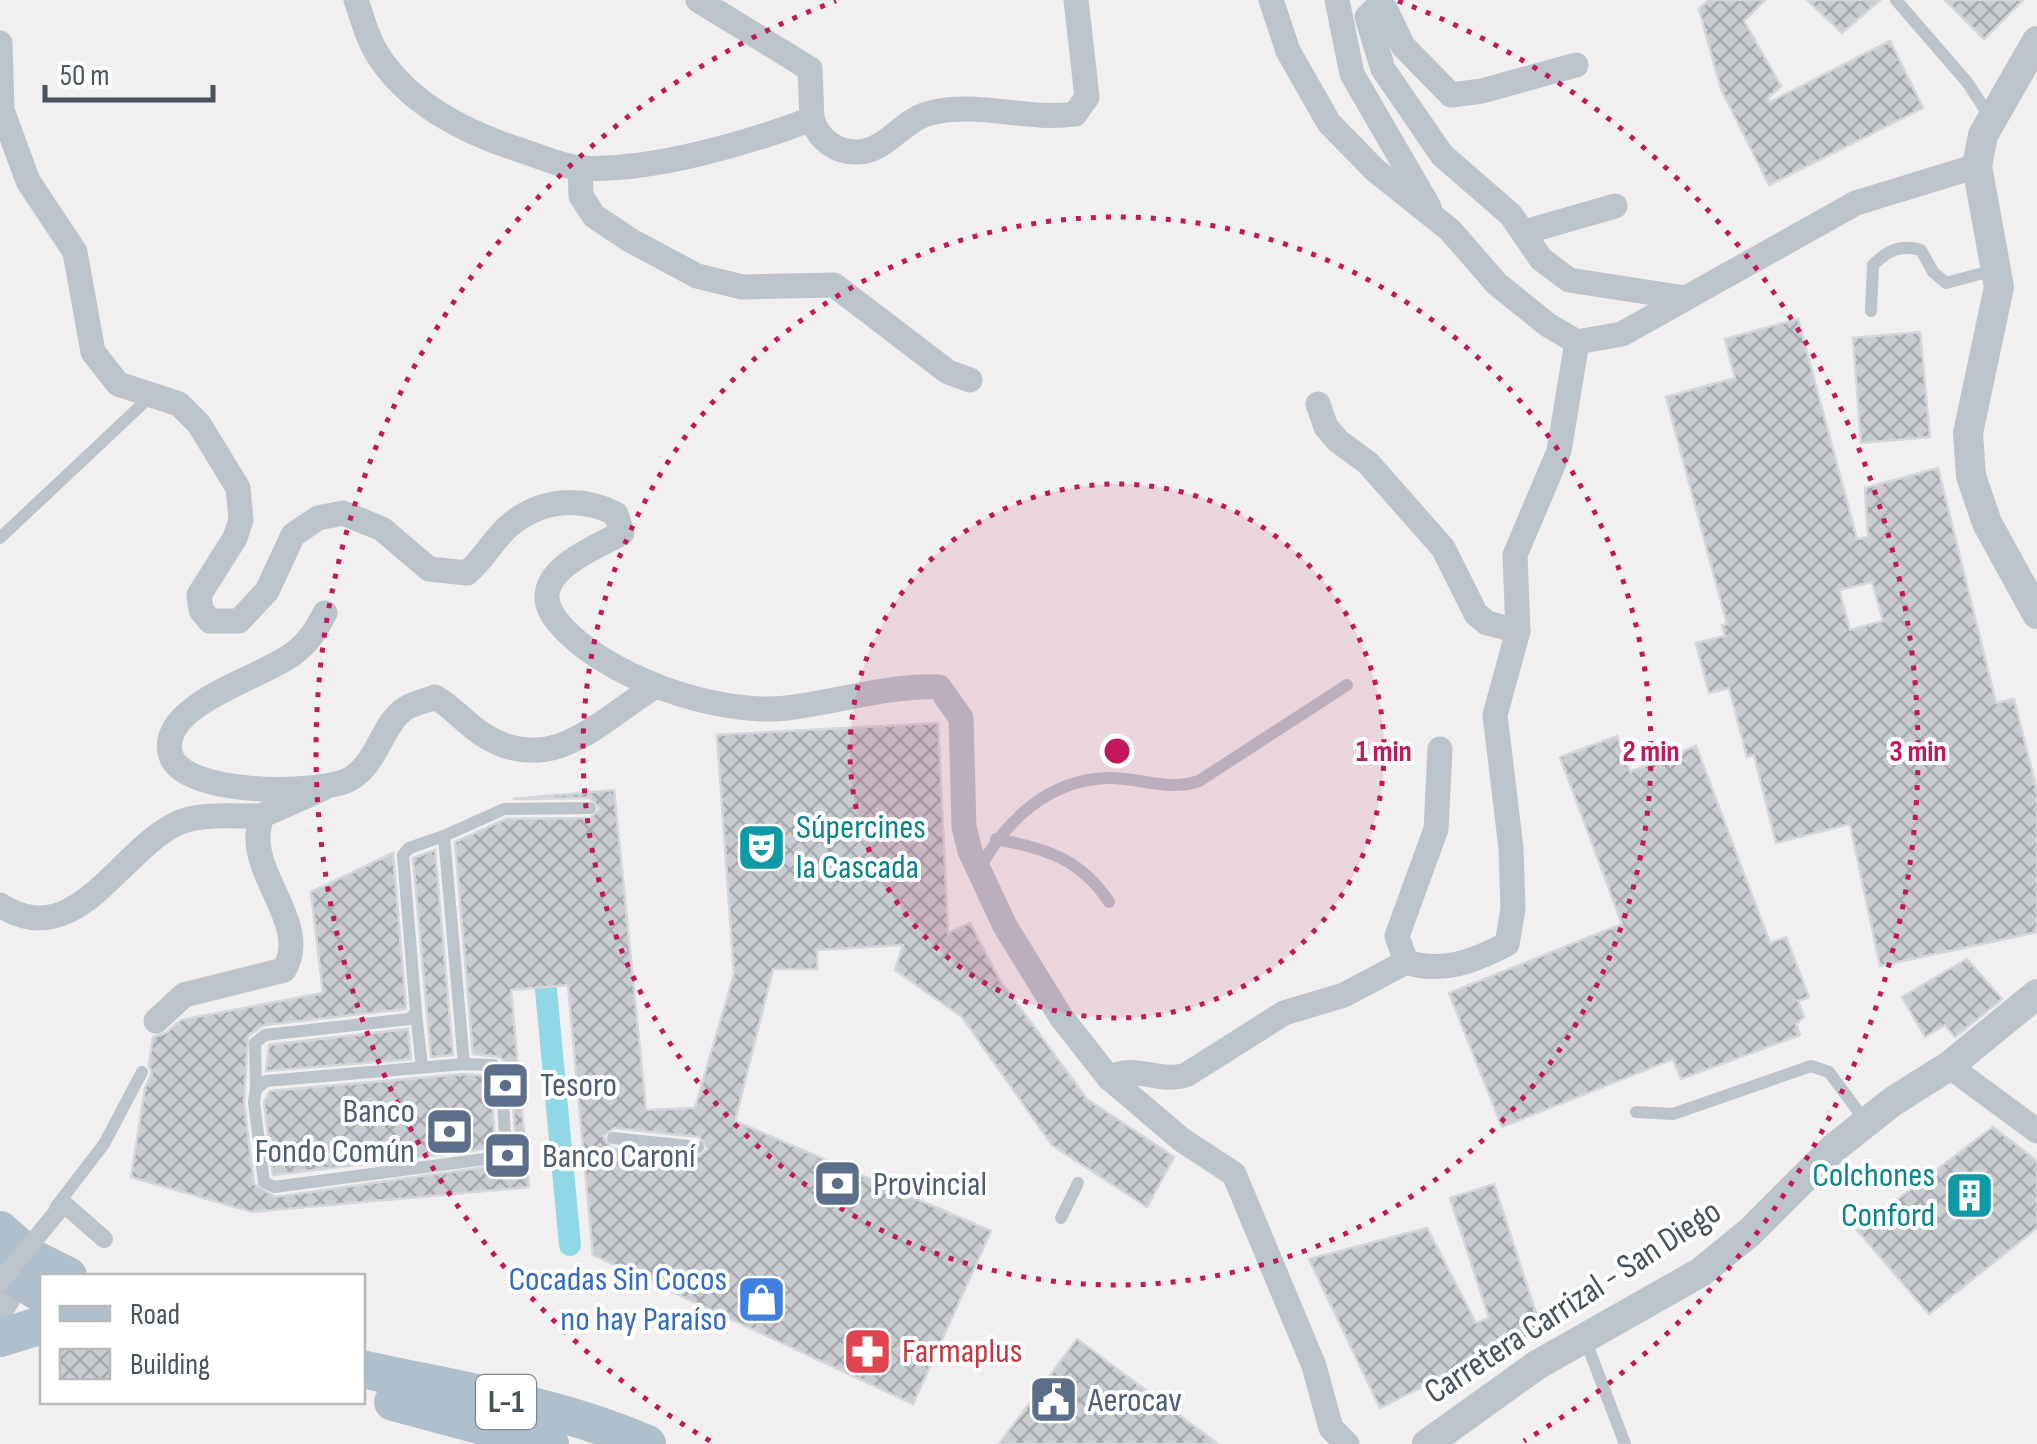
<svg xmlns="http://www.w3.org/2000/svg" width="2037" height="1444" font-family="'Sofia Sans Condensed',sans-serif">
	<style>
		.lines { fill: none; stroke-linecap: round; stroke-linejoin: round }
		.canal { stroke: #90d8e6; stroke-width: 22 }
		.building { fill: url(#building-cross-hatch); stroke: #d3d6da; stroke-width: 2.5; fill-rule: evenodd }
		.service { stroke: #bbc4cb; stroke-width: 12 }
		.minor { stroke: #bbc4cb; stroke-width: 25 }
		.tertiary { stroke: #bbc4cb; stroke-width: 30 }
		.primary { stroke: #b0bfcc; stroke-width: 38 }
		.pedestrian-bridge { stroke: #bbc4cb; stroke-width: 18 }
		.ring { fill: none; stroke: #c2185b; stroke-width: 5; stroke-dasharray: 5 10 }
		.labels { text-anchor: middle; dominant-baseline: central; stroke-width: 8; stroke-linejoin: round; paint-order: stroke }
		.shield { fill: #fff; stroke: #7f878c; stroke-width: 2.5 }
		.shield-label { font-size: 32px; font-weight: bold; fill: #48535b }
		.culture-label { font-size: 35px; fill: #0d838f; stroke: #fff; text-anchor: start }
		.service-label { font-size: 35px; fill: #4e5e75; stroke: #fff; text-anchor: start }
		.shop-label { font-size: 35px; fill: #366cbe; stroke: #fff; text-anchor: end }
		.street-label { font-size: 35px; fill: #48535b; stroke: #fff }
		.health-label { font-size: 35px; fill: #be3a42; stroke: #fff; text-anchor: start }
		.centre { fill: #c2185b; stroke: #fff; stroke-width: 5 }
		.ring-label { font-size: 30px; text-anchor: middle; font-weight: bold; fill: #c2185b; stroke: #fff; stroke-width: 8; stroke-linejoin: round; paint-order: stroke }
	</style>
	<defs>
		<pattern id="building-cross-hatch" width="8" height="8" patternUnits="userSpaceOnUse" patternTransform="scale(2.5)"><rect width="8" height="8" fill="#c9ccd1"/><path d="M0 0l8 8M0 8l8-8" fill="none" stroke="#a5a8ad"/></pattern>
	</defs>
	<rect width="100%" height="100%" fill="#f1efef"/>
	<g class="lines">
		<path class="canal" d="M546 990 570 1245"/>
	</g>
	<g class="building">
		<path d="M1709 0H1765L1744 21 1781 86 1768 98 1770 102 1890 41 1923 108 1769 185 1721 89 1699 9Z"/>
		<path d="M1807 0H1880L1842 33Z"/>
		<path d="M1945 0H2023L1984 39Z"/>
		<path d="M1798 319 1857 539 1868 537 1865 488 1938 468 1996 703 2014 699 2037 791V932L1880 966 1850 824 1776 843 1754 755 1747 757 1729 688 1709 693 1696 643 1725 636 1722 625 1727 624 1666 397 1735 378 1725 339ZM1872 582 1883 621 1850 630 1839 590Z"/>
		<path d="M1920 332 1930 437 1861 443 1853 338Z"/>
		<path d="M938 723 948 933 970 923 999 979 1087 1099 1174 1157 1147 1207 1052 1145 962 1017 895 970 903 945 817 950V969H773L735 1121 991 1231 913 1404 593 1255 568 985 511 990 529 1187 252 1212 131 1177 145 1088 152 1073 149 1065 153 1037 166 1033 181 1020 323 993 311 892 393 853 406 1009 264 1025 248 1036 244 1103 254 1184 275 1197 507 1164 516 1151 511 1071 500 1057 473 1054 455 842 506 819 590 818 600 809 590 798 513 799 614 790 646 1110 695 1108 734 974 717 735ZM614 1128 699 1137 708 1149 697 1157 612 1148 603 1136Z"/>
		<path d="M1617 736 1630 772 1696 746 1770 943 1786 937 1809 997 1798 1001 1804 1017 1796 1024 1800 1035 1681 1079 1673 1059 1502 1127 1449 993 1622 924 1560 757Z"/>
		<path d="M435 850 453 1055 431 1057 413 858Z"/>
		<path d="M1967 959 2002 999 1955 1037 1945 1025 1925 1037 1902 997Z"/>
		<path d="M408 1029 411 1059 266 1071 269 1045Z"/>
		<path d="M464 1074 491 1076 495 1148 273 1175 264 1102 270 1091Z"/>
		<path d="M1993 1127 2037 1161V1228L1929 1314 1857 1230Z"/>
		<path d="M1494 1184 1542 1332 1489 1348 1491 1352 1380 1408 1309 1259 1427 1228 1476 1323 1489 1318 1450 1198Z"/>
		<path d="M1077 1339 1218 1444H999Z"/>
	</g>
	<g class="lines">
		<g class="service">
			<path d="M1896 0 1967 82 1990 117"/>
			<path d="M1871 311 1873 265C1887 251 1900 244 1921 250L1933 272 1946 283 1994 270"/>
			<path d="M0 538 152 395"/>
			<path d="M996 839C1045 848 1081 859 1109 902"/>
			<path d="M980 868C1006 820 1049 780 1107 778 1139 777 1168 792 1199 781L1347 685"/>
			<path d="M416 1013 422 1067"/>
			<path d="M464 1064 494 1065 501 1072 506 1151 500 1157 274 1187 264 1182 254 1102 256 1089 266 1081 464 1064 444 836 504 809 590 808"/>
			<path d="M256 1089 255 1043 265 1035 409 1019 416 1013 403 855 409 848 444 836"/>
			<path d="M1636 1112 1673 1114 1811 1066 1829 1072 1866 1122"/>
			<path d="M613 1138 698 1147"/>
			<path d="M55 1208 104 1144 142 1072"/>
			<path d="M1061 1218 1078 1183"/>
			<path d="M1585 1339 1625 1444"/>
		</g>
		<g class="minor">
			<path d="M356 0C362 16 366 35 375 50 406 104 466 133 523 151 541 157 563 167 581 168 650 172 748 143 812 119L810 69 698 0"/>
			<path d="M1271 0 1288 51 1329 123 1375 170 1450 230 1497 284 1548 325 1577 342 1622 334 1856 203 1977 166"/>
			<path d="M1337 0 1352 74 1429 207"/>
			<path d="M0 43 2 110 28 181 75 252 93 352 118 384 179 404 199 424 238 488 241 520 235 538 199 595 201 610 210 621H239L267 591 293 535 318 518 343 513 382 529 429 569 467 573C484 559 494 538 510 525 541 499 581 496 616 514L622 533C591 550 521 576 557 621 601 676 717 716 787 708 837 702 889 685 939 687L961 718 964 827 970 851 1005 926 1061 1017 1109 1078 1182 1140 1234 1174 1314 1366 1331 1428 1347 1444"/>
			<path d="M1576 65 1482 91 1451 95 1403 46 1386 10 1375 9 1367 17 1383 69 1442 155 1511 215 1541 259 1569 280 1685 298"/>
			<path d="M812 119C819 140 836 153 859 152 887 150 902 121 927 114 974 100 1026 121 1075 114L1087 97 1076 0"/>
			<path d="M580 168 581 196 594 216 630 240 697 276 742 287 834 285 948 372 970 380"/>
			<path d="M1525 232 1615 206"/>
			<path d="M1318 404 1326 427 1338 441 1368 463 1443 548 1476 614 1487 623 1518 631"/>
			<path d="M325 613C316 630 309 642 293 654 261 678 161 704 170 752 177 797 321 795 350 779 378 763 382 723 406 708 414 703 426 701 435 697 454 708 467 725 485 736 552 777 600 721 654 687"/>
			<path d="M0 905C75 954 119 851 176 824 200 812 234 817 261 816"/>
			<path d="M1406 962 1397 936 1436 829 1440 749"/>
			<path d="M156 1021 184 995 284 970C309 929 259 883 258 840 257 833 260 824 261 816L322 789"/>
			<path d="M1949 1066 2037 1131"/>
			<path d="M1109 1078C1135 1063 1159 1084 1186 1075L1284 1013 1344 995 1406 962C1443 974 1474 961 1507 944L1513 909 1511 848 1495 715 1518 631 1515 555 1559 451 1577 342"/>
			<path d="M0 1312 26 1269"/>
		</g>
		<g class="tertiary">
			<path d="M2037 41 1983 135 1977 166 1999 287 1968 433 1971 476 1987 523 2037 614"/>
			<path d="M1427 1444 1537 1365 1701 1272 1749 1233 1834 1148 1892 1102 1949 1066 2037 994"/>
		</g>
		<g class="primary">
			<path d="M0 1230 32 1258 68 1276"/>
			<path d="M0 1268 42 1294"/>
			<path d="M0 1338 42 1325"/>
			<path d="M362 1369C457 1390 558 1405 647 1444"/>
			<path d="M393 1402 550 1444"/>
		</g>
		<path class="pedestrian-bridge" d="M0 1282 64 1204 104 1239"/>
	</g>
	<circle cx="1117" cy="751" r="267" fill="#c2185b" fill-opacity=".12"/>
	<g class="ring">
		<circle cx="1117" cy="751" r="267"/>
		<circle cx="1117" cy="751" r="534"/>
		<path d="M710 1441A801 801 0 0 1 836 1M1398 1A801 801 0 0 1 1524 1441"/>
	</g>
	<defs>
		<symbol id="theatre-square" viewBox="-11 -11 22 22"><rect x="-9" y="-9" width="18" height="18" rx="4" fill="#0f9aa8" stroke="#fff"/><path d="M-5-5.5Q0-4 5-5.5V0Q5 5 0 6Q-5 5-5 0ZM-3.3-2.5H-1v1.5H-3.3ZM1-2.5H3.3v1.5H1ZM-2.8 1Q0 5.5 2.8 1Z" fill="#fff"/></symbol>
		<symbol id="bank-square" viewBox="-11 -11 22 22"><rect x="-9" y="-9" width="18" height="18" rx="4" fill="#5c6f8a" stroke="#fff"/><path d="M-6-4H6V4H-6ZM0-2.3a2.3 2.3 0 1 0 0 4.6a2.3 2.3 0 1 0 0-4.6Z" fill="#fff"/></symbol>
		<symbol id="building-square" viewBox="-11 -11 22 22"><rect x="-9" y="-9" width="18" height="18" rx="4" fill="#0f9aa8" stroke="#fff"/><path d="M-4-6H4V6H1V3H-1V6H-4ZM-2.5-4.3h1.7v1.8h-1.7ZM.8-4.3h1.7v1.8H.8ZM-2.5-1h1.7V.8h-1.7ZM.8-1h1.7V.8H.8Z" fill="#fff"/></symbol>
		<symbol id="shop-square" viewBox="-11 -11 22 22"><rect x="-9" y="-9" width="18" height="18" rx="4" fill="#3f7fe0" stroke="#fff"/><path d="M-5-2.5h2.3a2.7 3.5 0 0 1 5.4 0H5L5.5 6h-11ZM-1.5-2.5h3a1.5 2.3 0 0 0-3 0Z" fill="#fff"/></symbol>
		<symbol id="pharmacy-square" viewBox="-11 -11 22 22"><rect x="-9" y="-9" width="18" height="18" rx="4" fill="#e0444e" stroke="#fff"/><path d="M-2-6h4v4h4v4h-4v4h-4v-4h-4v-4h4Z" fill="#fff"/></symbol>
		<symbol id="civic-square" viewBox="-11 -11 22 22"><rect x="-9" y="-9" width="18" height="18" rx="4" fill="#5c6f8a" stroke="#fff"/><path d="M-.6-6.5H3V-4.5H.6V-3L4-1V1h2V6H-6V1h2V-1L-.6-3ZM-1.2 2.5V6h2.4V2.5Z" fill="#fff"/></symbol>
	</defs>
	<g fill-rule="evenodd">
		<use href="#theatre-square" x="734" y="820" width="55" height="55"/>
		<use href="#bank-square" x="478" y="1058" width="55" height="55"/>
		<use href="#bank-square" x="422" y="1104" width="55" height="55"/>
		<use href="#bank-square" x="480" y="1128" width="55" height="55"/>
		<use href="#bank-square" x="810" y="1156" width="55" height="55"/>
		<use href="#building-square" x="1942" y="1168" width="55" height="55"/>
		<use href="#shop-square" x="734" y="1272" width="55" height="55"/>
		<use href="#pharmacy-square" x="840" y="1324" width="55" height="55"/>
		<use href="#civic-square" x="1026" y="1372" width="55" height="55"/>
	</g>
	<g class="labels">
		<rect class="shield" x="476" y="1375" width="60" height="54" rx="8"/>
		<g class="shield-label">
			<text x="506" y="1402">L-1</text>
		</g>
		<g class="culture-label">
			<text x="796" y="827">Súpercines<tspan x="796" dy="40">la Cascada</tspan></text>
			<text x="1935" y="1175" text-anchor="end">Colchones<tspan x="1935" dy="40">Conford</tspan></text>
		</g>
		<g class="service-label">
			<text x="540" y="1085">Tesoro</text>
			<text x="415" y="1111" text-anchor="end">Banco<tspan x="415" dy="40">Fondo Común</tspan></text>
			<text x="542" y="1156">Banco Caroní</text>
			<text x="873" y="1184">Provincial</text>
			<text x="1088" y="1400">Aerocav</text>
		</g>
		<g class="shop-label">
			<text x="727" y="1279">Cocadas Sin Cocos<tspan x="727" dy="40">no hay Paraíso</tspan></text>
		</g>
		<g class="street-label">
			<text transform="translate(1573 1302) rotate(-33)">Carretera Carrizal - San Diego</text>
		</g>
		<g class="health-label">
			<text x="902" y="1351">Farmaplus</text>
		</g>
	</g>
	<circle cx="1117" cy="751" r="15" class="centre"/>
	<g class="ring-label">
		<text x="1384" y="761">1 min</text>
		<text x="1651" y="761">2 min</text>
		<text x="1918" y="761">3 min</text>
	</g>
	<rect x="40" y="1274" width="325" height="130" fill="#ffffff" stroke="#b6babd" stroke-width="2.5"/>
	<rect x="60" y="1306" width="50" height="15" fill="#b0bfcc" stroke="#b6babd" stroke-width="2.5"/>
	<text x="130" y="1324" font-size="30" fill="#48535b">Road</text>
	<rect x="60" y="1349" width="50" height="30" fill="url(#building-cross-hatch)" stroke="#b6babd" stroke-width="2.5"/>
	<text x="130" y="1374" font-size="30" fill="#48535b">Building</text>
	<path d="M45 85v15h168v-15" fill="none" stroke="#48535b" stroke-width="5"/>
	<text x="60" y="85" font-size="30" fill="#48535b" stroke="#ffffff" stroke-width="8" paint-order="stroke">50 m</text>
</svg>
